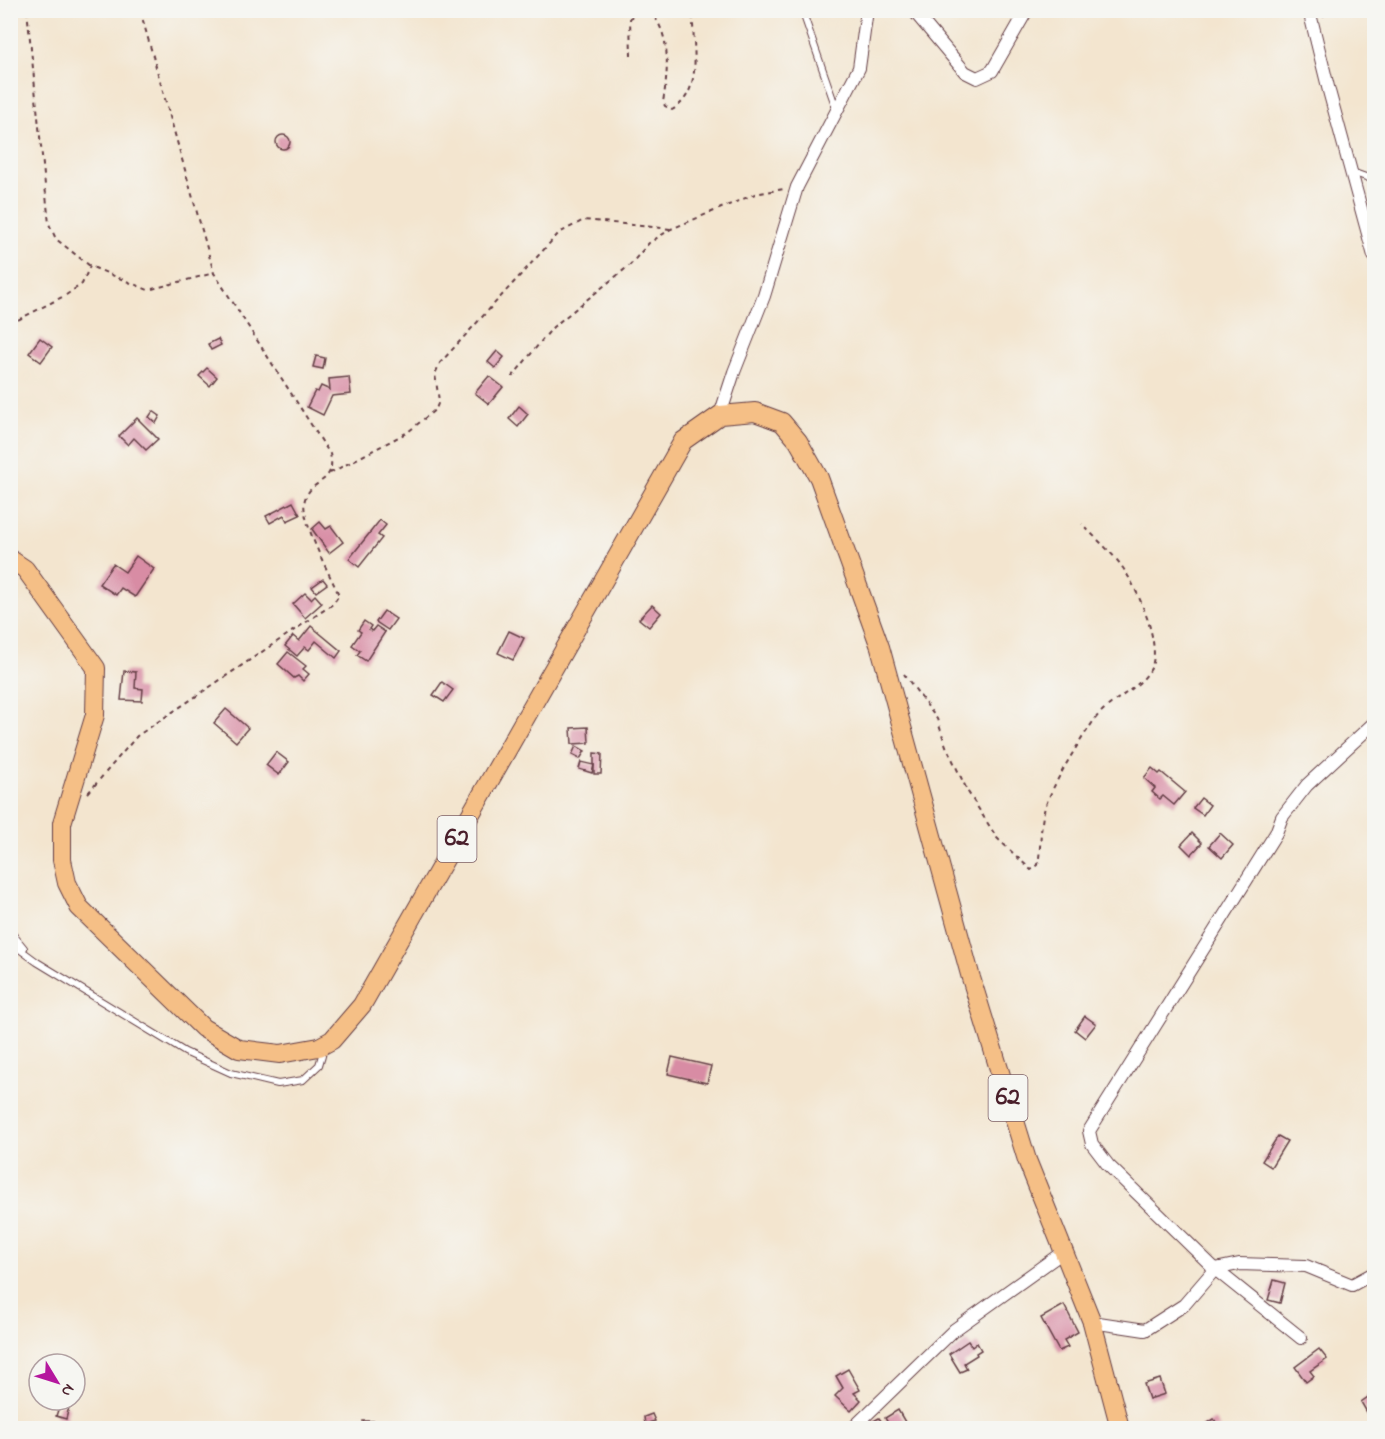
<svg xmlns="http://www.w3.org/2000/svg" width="1385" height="1439" font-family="'Indie Flower',sans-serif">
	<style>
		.building { fill: #d88ca4 }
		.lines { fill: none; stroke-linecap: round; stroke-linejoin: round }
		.service-casing { stroke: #633d44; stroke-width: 8 }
		.minor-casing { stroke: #633d44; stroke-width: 14 }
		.primary-casing { stroke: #633d44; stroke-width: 20 }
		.path { stroke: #633d44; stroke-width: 2; stroke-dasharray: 4.5 4.5; stroke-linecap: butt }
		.service { stroke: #fff; stroke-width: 6 }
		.minor { stroke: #fff; stroke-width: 12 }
		.primary { stroke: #f5bf86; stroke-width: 18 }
		.labels { text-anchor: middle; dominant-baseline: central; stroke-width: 4.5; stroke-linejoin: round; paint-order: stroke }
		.shield { fill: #f6f6f2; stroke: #7e6067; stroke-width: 1.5 }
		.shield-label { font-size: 26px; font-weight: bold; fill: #4a1f2b }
	</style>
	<rect width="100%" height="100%" fill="#f6f6f2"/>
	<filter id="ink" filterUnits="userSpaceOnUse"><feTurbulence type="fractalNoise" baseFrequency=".0167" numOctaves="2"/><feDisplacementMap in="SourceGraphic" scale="12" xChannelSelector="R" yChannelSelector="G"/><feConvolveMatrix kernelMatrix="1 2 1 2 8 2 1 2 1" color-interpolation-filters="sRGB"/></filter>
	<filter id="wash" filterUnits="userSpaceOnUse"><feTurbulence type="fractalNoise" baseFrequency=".008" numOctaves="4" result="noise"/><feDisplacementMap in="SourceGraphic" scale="24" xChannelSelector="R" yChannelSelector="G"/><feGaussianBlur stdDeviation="1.35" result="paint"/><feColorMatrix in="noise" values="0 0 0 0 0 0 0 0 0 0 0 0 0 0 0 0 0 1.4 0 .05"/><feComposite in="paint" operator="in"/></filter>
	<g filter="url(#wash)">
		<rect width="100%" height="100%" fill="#f3e5cf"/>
		<g id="blocks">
			<g class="building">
				<circle cx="283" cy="142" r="7"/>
				<path d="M40 338 52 347 41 362 29 353Z"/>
				<path d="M218 339 221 345 211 350 208 344Z"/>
				<path d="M497 351 504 357 495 368 488 362Z"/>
				<path d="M316 356 325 358 323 369 313 367Z"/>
				<path d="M207 368 217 377 210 386 199 376Z"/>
				<path d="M489 376 503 387 489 404 475 393Z"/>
				<path d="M349 377 351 394 332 396 323 415 307 407 315 391 318 392 321 386 330 390 329 379Z"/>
				<path d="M519 406 528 414 518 427 509 419Z"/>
				<path d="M153 411 160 416 156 423 149 417Z"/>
				<path d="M137 418 158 439 146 450 134 438 128 445 119 436Z"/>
				<path d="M293 502 300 515 287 521 284 515 270 523 266 516Z"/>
				<path d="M380 520 386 525 378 535 382 538 359 567 349 559Z"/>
				<path d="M320 522 326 529 331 526 343 542 329 553 312 529Z"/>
				<path d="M136 556 154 569 135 597 121 588 116 595 99 584 113 564 125 572Z"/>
				<path d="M323 579 327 584 316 592 312 587Z"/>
				<path d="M305 593 311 599 315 595 322 603 305 618 293 604Z"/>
				<path d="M652 605 661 613 649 627 639 619Z"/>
				<path d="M384 611 396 619 388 630 376 622Z"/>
				<path d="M364 621 371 626 369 629 372 631 376 626 385 632 366 661 357 655 360 651 352 645 361 632 358 630Z"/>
				<path d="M311 626 341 651 336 658 316 641 309 650 305 647 297 656 285 646 293 636 299 641Z"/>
				<path d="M509 631 524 638 513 660 498 653Z"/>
				<path d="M288 652 306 666 303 669 309 674 303 681 298 676 294 678 278 664Z"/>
				<path d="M124 671 136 672 135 688 143 689 142 701 121 700Z"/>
				<path d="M442 682 453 690 444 702 433 695Z"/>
				<path d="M226 709 248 728 236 742 214 723Z"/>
				<path d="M588 727 589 743 572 744 571 728Z"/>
				<path d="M576 746 585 751 580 759 572 755Z"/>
				<path d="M276 752 289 762 279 775 266 765Z"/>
				<path d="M594 753 602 754 601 774H594Z"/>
				<path d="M581 762 594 765 592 773 579 769Z"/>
				<path d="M1152 768 1159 774 1161 772 1185 792 1174 805 1163 796 1160 799 1152 792 1155 788 1144 778Z"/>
				<path d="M1201 798 1210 805 1203 815 1193 808Z"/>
				<path d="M1192 833 1202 843 1191 855 1181 845Z"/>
				<path d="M1220 833 1233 845 1222 858 1209 846Z"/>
				<path d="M1085 1016 1096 1024 1085 1038 1075 1030Z"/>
				<path d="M672 1057 711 1066 707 1083 668 1074Z"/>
				<path d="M1278 1136 1287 1141 1271 1167 1262 1161Z"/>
				<path d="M1274 1280 1285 1283 1280 1303 1268 1300Z"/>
				<path d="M1064 1305 1078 1332 1064 1340 1068 1347 1059 1351 1041 1318Z"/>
				<path d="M968 1341 972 1347 977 1343 981 1350 976 1353 977 1355 964 1363 967 1369 960 1372 949 1354Z"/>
				<path d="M1319 1349 1327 1359 1310 1371 1314 1376 1306 1382 1295 1367Z"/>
				<path d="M848 1369 860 1390 854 1393 861 1400 851 1411 835 1396 843 1388 836 1376Z"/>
				<path d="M1160 1379 1165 1394 1149 1399 1144 1384Z"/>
				<path d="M1374 1393V1409L1368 1414 1361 1402Z"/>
				<path d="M60 1404 69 1407 66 1419 56 1416Z"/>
				<path d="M898 1410 905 1422 895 1428H891L885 1418Z"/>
				<path d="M652 1414 655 1421 645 1424 644 1417Z"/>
				<path d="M879 1418 886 1428H867L865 1426Z"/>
				<path d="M1214 1419 1220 1428H1200Z"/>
				<rect x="363" y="1421" width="26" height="7"/>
			</g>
		</g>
	</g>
	<g filter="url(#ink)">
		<use href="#blocks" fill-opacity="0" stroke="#633d44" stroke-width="1.5"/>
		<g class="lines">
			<defs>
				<g id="service">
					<path d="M802 10 836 108"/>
					<path d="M1352 172 1374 180"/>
					<path d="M10 931 24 948"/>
					<path d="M10 942 37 962 185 1052 231 1073 278 1084 303 1080 319 1065 322 1055 319 1048"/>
				</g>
				<g id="minor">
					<path d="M913 10 965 72 977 78 992 71 1027 10"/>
					<path d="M1309 10 1329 91 1374 256"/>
					<path d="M720 415 734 372 764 296 797 187 859 68 867 10"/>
					<path d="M1092 1322 1145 1330 1184 1305 1215 1269 1239 1264 1306 1266 1352 1285 1374 1273"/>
					<path d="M1301 1338 1215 1269 1108 1165 1092 1144 1089 1131 1276 833 1282 817 1307 785 1374 723"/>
					<path d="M853 1428 954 1330 1063 1252"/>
				</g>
				<path id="primary" d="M10 559 25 569 96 668 95 715 62 823V860L67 883 79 907 203 1028 239 1049 280 1054 319 1047 332 1040 362 1005 683 441 720 415 755 412 782 422 798 441 819 478 880 647 971 978 1027 1160 1092 1322 1120 1428"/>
			</defs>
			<use href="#service" class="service-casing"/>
			<use href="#minor" class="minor-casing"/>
			<use href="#primary" class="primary-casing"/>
			<g class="path">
				<path d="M27 10 49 224 56 239 90 266 148 290 214 273"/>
				<path d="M649 10C672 34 668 72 663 102L665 106 672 110C706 90 691 42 693 10"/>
				<path d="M1323 16 1330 10"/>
				<path d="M631 56 630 19 636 10"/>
				<path d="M10 324 66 295 82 284 90 266"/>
				<path d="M512 377 553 327 630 265 649 243 671 229 755 194 784 189"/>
				<path d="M330 473 408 432 436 409 439 401 435 374 440 363 559 233 584 220 671 229"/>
				<path d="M904 674 937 719 946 746 968 792 997 838 1031 870 1038 865C1041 847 1040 829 1044 811 1051 786 1080 740 1095 719 1109 700 1137 691 1150 670 1164 647 1137 588 1123 568 1112 552 1095 538 1082 524"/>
				<path d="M88 793 137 736 333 604 339 595C330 575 299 519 305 499 312 478 337 484 330 454L214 273 140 10"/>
			</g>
			<use href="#service" class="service"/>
			<use href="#minor" class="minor"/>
			<use href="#primary" class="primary"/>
		</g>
	</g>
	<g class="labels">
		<g class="shield">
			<rect x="437.5" y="816" width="39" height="46" rx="4.5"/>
			<rect x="988.5" y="1075" width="39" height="46" rx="4.5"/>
		</g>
		<g class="shield-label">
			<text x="457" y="839">62</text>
			<text x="1008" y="1098">62</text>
		</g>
	</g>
	<rect width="1385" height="1439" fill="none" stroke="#f6f6f2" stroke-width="36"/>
	<g transform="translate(57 1382) rotate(128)"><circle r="28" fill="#f6f6f2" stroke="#b1a0a2" stroke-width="1.5"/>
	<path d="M0-4.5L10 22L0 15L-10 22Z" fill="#b5179e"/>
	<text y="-9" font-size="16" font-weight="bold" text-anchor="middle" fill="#4a1f2b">N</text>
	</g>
</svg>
